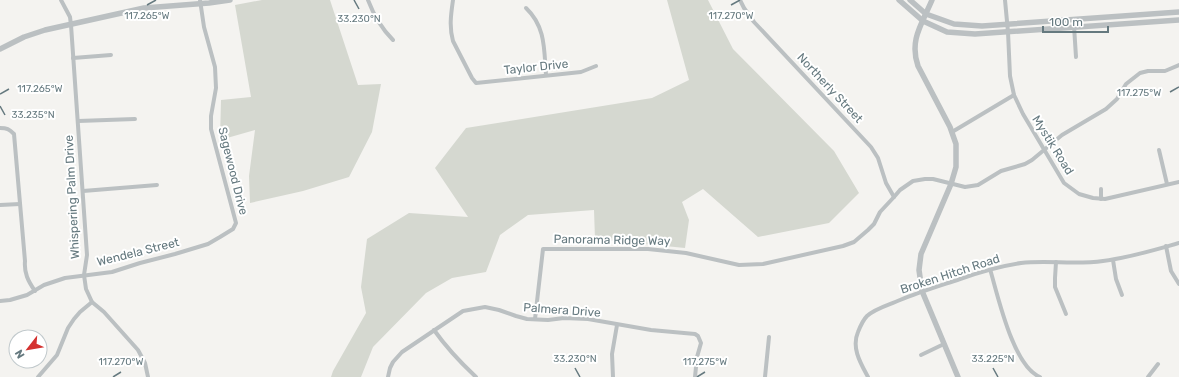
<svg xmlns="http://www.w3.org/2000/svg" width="1179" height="377" font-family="Rubik,sans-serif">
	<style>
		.green { fill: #d5d8d0 }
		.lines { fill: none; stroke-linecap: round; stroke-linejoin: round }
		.minor { stroke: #bbc0c2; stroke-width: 4 }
		.tertiary { stroke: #bbc0c2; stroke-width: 5.5 }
		.ticks { fill: none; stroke: #65797f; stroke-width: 1.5 }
		.labels { text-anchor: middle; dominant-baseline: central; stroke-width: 4; stroke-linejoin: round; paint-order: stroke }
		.street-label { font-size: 12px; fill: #65797f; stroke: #fff }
		.ticks-label { font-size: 10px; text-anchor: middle; fill: #65797f; stroke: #fff; stroke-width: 4; stroke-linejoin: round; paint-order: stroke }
	</style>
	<rect width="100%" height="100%" fill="#f4f3f0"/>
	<g class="green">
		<path d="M262 0H330L358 85 381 84 372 132 349 177 303 191 250 203 249 176 255 130 220 140 221 100 251 97 235 5Z"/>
		<path d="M667 0H708L733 49 834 151 859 193 829 223 758 237 703 189 682 202 689 220 685 248 595 239 594 210 528 215 500 235 486 272 452 278 426 293 373 347 361 377H331L333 371 366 313 361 287 367 239 409 213 468 217 435 168 466 128 652 98 689 80Z"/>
	</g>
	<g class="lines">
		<g class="minor">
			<path d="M61 0 70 17 71 25 87 255 84 275 86 289 92 302 104 312 138 350 145 363 148 377"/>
			<path d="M368 0C374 16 381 28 393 40"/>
			<path d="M453 0C451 14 449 27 453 41L472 78 476 83 581 72 596 66"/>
			<path d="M740 0 744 8 754 22 871 147 878 158 886 183 894 197"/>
			<path d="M1005 0 1008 32 1010 76 1014 95 1023 114 1064 183 1079 194 1093 198 1105 199 1179 182"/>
			<path d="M526 8C546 27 544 50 546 75"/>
			<path d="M1074 26 1076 57"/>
			<path d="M73 58 111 55"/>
			<path d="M78 121 135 119"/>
			<path d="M0 128C7 128 9 129 14 134L25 261C24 273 28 281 35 291"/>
			<path d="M952 132 1014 95"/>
			<path d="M1159 150 1167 184"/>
			<path d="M83 191 157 185"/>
			<path d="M1101 199V189"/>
			<path d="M0 205 20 204"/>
			<path d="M1166 246 1171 271 1179 284"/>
			<path d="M1113 260 1116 279 1122 295"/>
			<path d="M1056 262 1055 278V287L1066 314"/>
			<path d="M990 269C998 296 1013 366 1040 377"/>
			<path d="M0 301 10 300 27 295 44 285 65 278 112 272 140 263 175 254 208 244 220 237 233 229 236 223 211 129V116L216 88 215 67 204 27 200 0"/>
			<path d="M535 319 543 249H648L686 253 739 265 763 264 843 246 854 242 868 230 874 224 880 212 894 197 900 190 913 181 925 179H933L965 187 978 185 1001 171 1025 164 1032 160 1062 135 1106 109 1117 99 1126 84 1140 73 1148 71H1165L1179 65"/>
			<path d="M434 330C446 347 460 362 476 377"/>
			<path d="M921 355 944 344"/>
			<path d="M38 377 57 355 68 328 74 319 80 312 92 302"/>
			<path d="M388 377 390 368 393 362 402 352 463 311 485 307 499 310 516 316 527 319 548 320 564 318 588 319 651 330 695 334 698 336 701 343 697 357 695 377"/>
			<path d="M613 377 612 354 617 325"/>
			<path d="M765 377 769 337"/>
			<path d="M868 377C861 364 851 348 858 332 860 327 863 320 867 316 876 308 889 305 900 300 919 292 939 286 960 279 980 272 1000 266 1021 263 1048 260 1075 265 1103 261 1128 258 1154 250 1179 243"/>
			<path d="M1148 377 1158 364"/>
		</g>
		<g class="tertiary">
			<path d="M899 0 923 21 947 32 975 34 1179 20"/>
			<path d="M910 0 926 14 954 24 982 26 1179 12"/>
			<path d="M932 0C922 24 909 40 918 66L950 127 956 144V167L951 184 921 254 919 270 922 291 958 377"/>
			<path d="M0 49 24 37 45 30 144 8 209 3 230 0"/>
		</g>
	</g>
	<path class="ticks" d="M354 0 359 9M147 5 156 0M731 5 740 0M1170 92 1179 87M0 94 9 89M0 106 5 115M575 368 580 377M993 368 998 377M113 377 121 372M697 377 705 372"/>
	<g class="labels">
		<g class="street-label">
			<text transform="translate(536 67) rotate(-6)">Taylor Drive</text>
			<text transform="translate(830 88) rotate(47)">Northerly Street</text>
			<text transform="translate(1053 145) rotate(58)">Mystik Road</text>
			<text transform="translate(233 171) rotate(76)">Sagewood Drive</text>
			<text transform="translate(72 197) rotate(-93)">Whispering Palm Drive</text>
			<text transform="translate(612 240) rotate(1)">Panorama Ridge Way</text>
			<text transform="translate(138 252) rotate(-14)">Wendela Street</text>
			<text transform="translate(950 274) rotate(-18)">Broken Hitch Road</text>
			<text transform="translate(562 310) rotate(4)">Palmera Drive</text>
		</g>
	</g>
	<g class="ticks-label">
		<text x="147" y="19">117.265°W</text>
		<text x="731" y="19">117.270°W</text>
		<text x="359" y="22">33.230°N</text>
		<text x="40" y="92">117.265°W</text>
		<text x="1139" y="96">117.275°W</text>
		<text x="33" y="118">33.235°N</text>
		<text x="575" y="362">33.230°N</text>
		<text x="993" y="362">33.225°N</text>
		<text x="121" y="365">117.270°W</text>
		<text x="705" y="365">117.275°W</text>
	</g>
	<g transform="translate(28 349) rotate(239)"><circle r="19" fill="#ffffff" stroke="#c1c9cc"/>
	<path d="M0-3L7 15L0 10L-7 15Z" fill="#d43230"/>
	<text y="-6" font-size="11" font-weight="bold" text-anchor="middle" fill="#65797f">N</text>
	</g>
	<path d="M1043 26v6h65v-6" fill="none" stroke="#65797f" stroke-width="2"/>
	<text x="1049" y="26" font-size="12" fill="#65797f" stroke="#ffffff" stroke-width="3" paint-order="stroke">100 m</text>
</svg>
